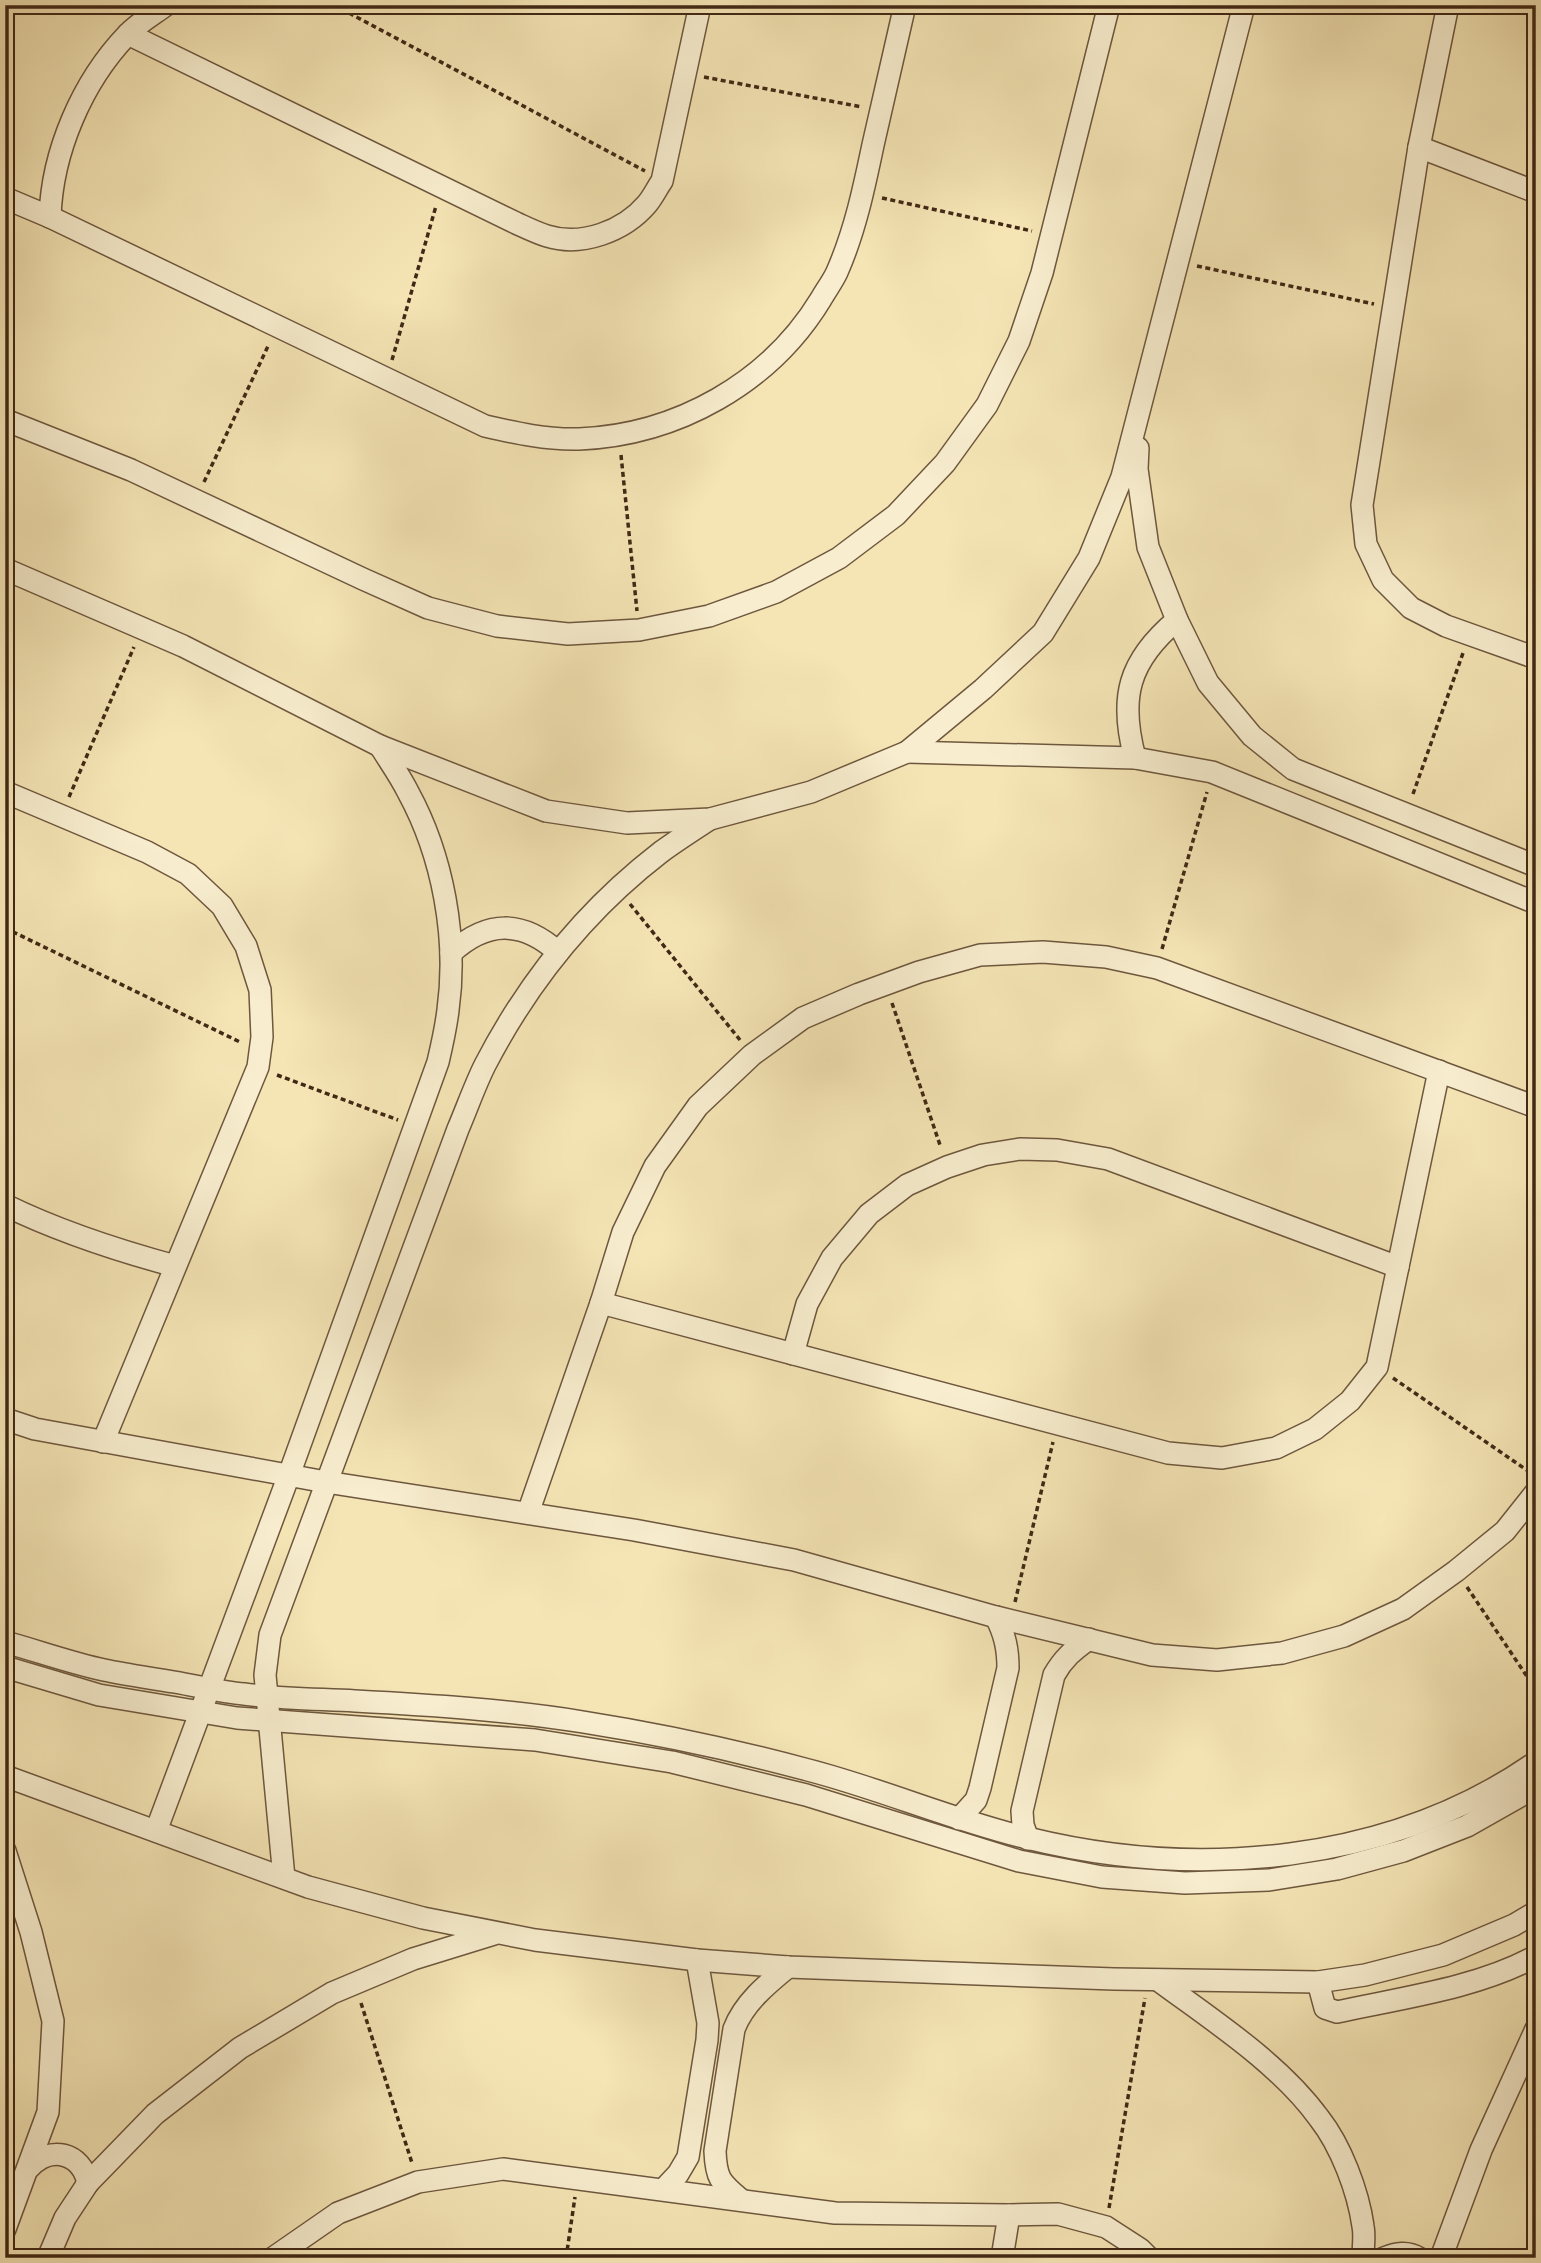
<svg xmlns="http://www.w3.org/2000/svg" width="1541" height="2263" font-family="'IM FELL English',serif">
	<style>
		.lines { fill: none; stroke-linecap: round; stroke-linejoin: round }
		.street-casing { stroke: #6e573e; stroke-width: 24 }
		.path { stroke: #412816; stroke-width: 3.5; stroke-dasharray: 5 3.5; stroke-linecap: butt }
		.street { stroke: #f8eecf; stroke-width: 21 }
	</style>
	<rect width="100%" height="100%" fill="#f5e5b5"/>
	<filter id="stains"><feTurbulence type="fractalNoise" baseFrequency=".00286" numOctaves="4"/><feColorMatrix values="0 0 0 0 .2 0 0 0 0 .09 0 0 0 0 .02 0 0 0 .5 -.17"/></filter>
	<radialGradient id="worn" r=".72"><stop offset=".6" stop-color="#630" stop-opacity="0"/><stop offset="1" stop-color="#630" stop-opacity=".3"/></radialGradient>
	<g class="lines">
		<defs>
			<g id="street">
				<path d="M1448 5 1419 147 1362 505 1366 544 1383 580 1411 608 1446 626 1536 658"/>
				<path d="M128 34 516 223C527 228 537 233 547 236 582 247 624 231 647 204 653 197 657 188 662 181L700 5"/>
				<path d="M1419 147 1536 192"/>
				<path d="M5 198 50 217 485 426C516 433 547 440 579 439 677 435 770 383 821 299 826 290 833 281 837 272 855 231 864 188 873 145 884 98 894 52 905 5"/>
				<path d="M50 217C52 152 82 82 127 35 138 23 154 14 166 5"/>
				<path d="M5 420 131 470 363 579 428 608 497 626 568 634 639 630 709 616 776 592 839 558 896 515 945 463 987 405 1019 341 1042 273 1109 5"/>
				<path d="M1138 448 1137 469 1148 547 1177 620 1208 683 1252 736 1293 769 1536 866"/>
				<path d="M5 569 183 646 380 746 546 811 627 823 710 819 811 792 907 752 983 689 1043 633 1089 558 1122 477 1244 5"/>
				<path d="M907 752 1135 758 1212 772 1536 903"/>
				<path d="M1135 758C1119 698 1128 661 1177 620"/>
				<path d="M5 792 147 852 188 874 222 906 246 946 260 990 262 1037 258 1067 103 1442"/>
				<path d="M451 953C487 920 522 920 558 952"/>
				<path d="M5 1205C60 1232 116 1250 175 1266"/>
				<path d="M601 1303 1168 1453 1222 1458 1276 1448 1315 1429 1350 1401 1377 1367 1439 1071"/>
				<path d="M793 1354 807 1304 832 1258 869 1214 907 1185 947 1167 983 1155 1020 1149 1057 1150 1108 1159 1398 1267"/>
				<path d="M5 1419 35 1429 326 1482 634 1530 794 1560 996 1617 1152 1655 1217 1660 1282 1653 1344 1636 1403 1609 1456 1571 1505 1531 1536 1492"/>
				<path d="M528 1513 601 1303 623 1232 655 1166 698 1106 752 1055 803 1018 859 994 919 972 980 955 1043 952 1106 957 1157 968 1536 1107"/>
				<path d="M5 1642C38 1651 71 1663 104 1670 127 1675 151 1678 174 1682 198 1686 221 1692 244 1694 281 1699 318 1699 355 1701 431 1705 508 1710 583 1722 659 1734 734 1750 808 1770 882 1789 952 1820 1027 1838 1197 1880 1390 1864 1536 1762"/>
				<path d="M5 1667 99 1695 237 1718 535 1740 672 1762 806 1795 1019 1861 1102 1877 1185 1883 1269 1880 1337 1869 1403 1851 1467 1826 1536 1787"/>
				<path d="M5 1776 308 1887 423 1918 535 1940 697 1960 788 1967 1114 1979 1318 1982 1365 1975 1443 1955 1514 1925 1536 1912"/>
				<path d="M959 1819 976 1800 980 1788 1008 1668C1008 1649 1005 1635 996 1617"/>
				<path d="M156 1831 289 1475 438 1062C442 1045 446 1027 448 1010 458 938 443 856 408 792 400 776 390 762 380 746"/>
				<path d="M1028 1839 1023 1825 1022 1811 1054 1675C1063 1659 1073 1650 1089 1639"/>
				<path d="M5 1851 31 1932 53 2021 48 2112 5 2229"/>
				<path d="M284 1878 265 1675 270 1635 458 1129C467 1108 475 1085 485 1065 528 982 587 909 661 852 676 841 693 830 710 819"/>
				<path d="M1158 1980C1212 2020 1279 2063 1319 2118 1341 2146 1358 2191 1363 2226 1365 2236 1363 2247 1363 2258"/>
				<path d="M1318 1982 1325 2008 1337 2012C1401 1998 1478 1988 1536 1956"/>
				<path d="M29 2168C50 2145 81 2152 88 2183"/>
				<path d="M664 2189 678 2174 688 2157 707 2040 708 2023 697 1960"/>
				<path d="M740 2199C720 2182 716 2178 715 2151L734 2029C744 2003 767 1984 788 1967"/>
				<path d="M48 2258 65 2218 88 2183 155 2114 240 2048 332 1993 413 1959 494 1934"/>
				<path d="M273 2258 338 2213 418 2182 503 2169 835 2213 1009 2215 1058 2214 1106 2227 1140 2249 1149 2258"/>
				<path d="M1002 2258 1009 2215"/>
				<path d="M1384 2258C1396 2253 1407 2251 1419 2258"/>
				<path d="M1441 2258 1481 2150 1536 2029"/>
			</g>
		</defs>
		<use href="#street" class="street-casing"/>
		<g class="path">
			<path d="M334 5 645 171"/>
			<path d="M704 77 862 107"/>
			<path d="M882 198 1032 231"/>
			<path d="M1197 266 1374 304"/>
			<path d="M392 360 436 206"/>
			<path d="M621 455 637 611"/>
			<path d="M204 482 269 344"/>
			<path d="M1413 794 1463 653"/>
			<path d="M69 797 134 647"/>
			<path d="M630 904 740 1040"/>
			<path d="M5 928 242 1043"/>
			<path d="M1162 949 1207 792"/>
			<path d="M892 1003 941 1148"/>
			<path d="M277 1075 398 1120"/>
			<path d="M1393 1378 1531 1473"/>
			<path d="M1467 1587 1536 1690"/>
			<path d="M1015 1602 1053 1442"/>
			<path d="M361 2003 412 2163"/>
			<path d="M1109 2208 1145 1998"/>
			<path d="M566 2258 575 2197"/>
		</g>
		<use href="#street" class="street"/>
	</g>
	<rect width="1541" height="2263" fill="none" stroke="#f5e5b5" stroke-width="28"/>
	<rect x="7" y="7" width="1527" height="2249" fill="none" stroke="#412816" stroke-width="3.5"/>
	<rect x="14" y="14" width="1513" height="2235" fill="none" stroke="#412816" stroke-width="2"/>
	<rect width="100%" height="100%" filter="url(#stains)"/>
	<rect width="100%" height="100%" fill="url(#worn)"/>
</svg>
